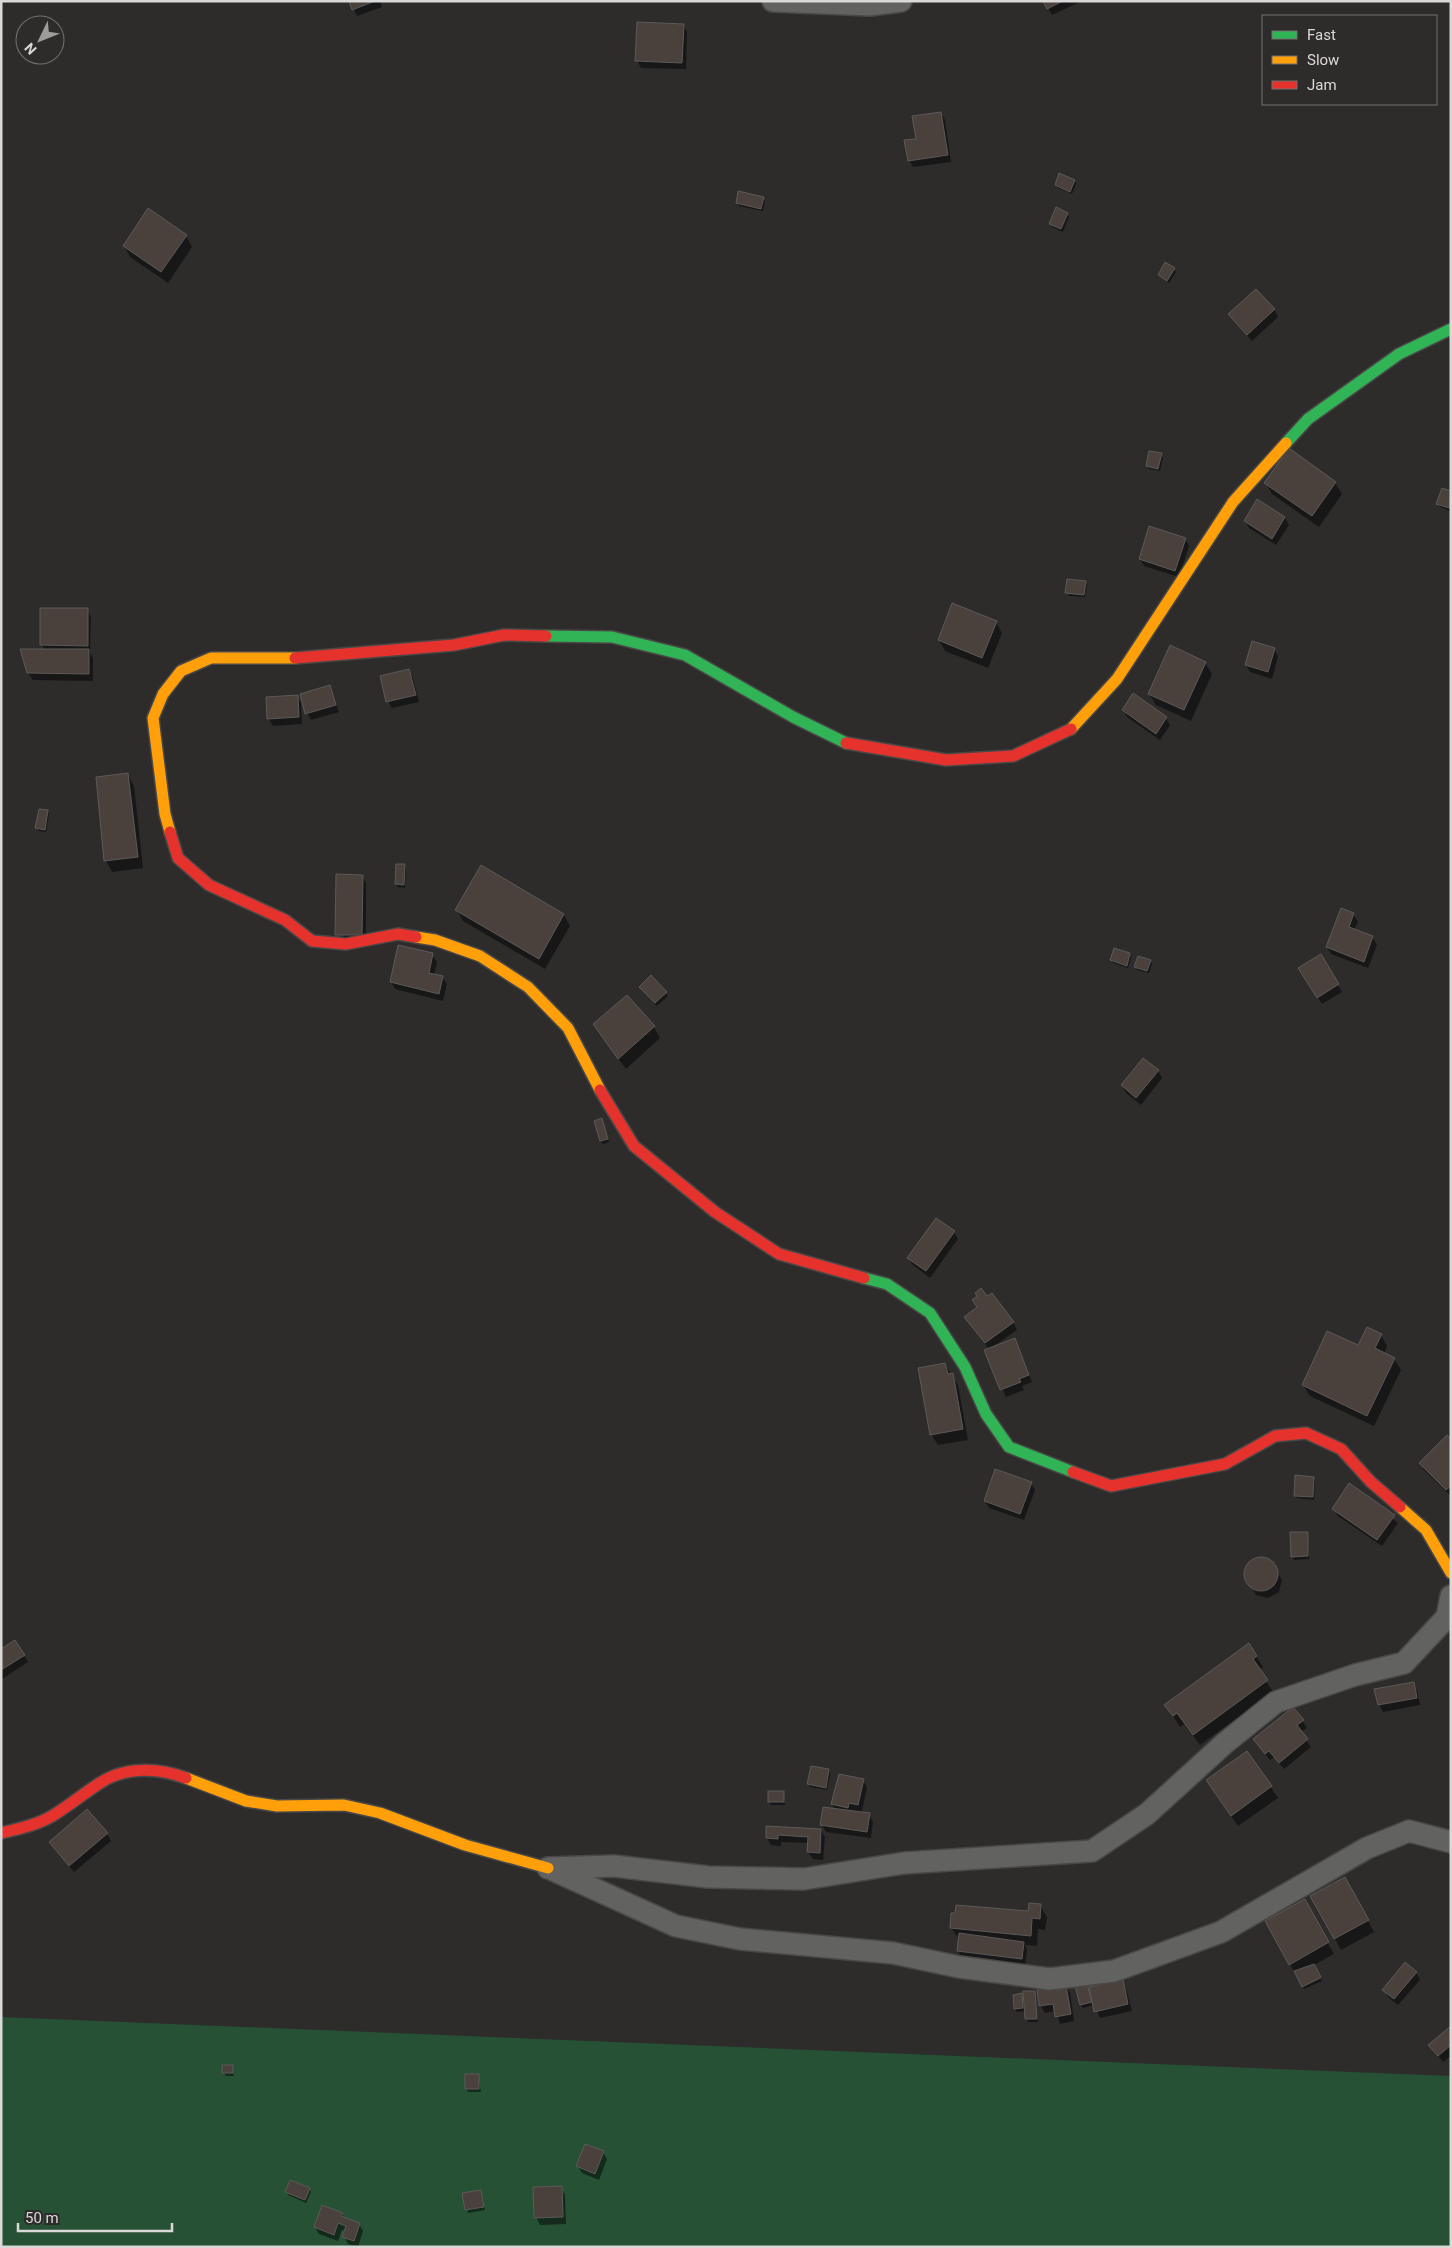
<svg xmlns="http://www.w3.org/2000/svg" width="1452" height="2248" font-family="Roboto,sans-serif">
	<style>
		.green { fill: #265135 }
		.shadow { fill: #0007 }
		.building { fill: #4a413c; stroke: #5b5a59 }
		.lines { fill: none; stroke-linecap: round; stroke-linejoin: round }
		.street-casing { stroke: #494847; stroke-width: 24 }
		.fast-casing { stroke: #494847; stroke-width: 14 }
		.slow-casing { stroke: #494847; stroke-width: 14 }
		.jam-casing { stroke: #494847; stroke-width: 14 }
		.street { stroke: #626261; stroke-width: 21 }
		.fast { stroke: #30b455; stroke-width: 11 }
		.slow { stroke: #ff9f0a; stroke-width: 11 }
		.jam { stroke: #e5322d; stroke-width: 11 }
	</style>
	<rect width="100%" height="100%" fill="#2d2c2b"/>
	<path class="green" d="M1 2017 1451 2076V2247H1Z"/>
	<g class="shadow">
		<path d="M350 1H380L382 7 357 16Z"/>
		<path d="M1044 1H1082L1052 15Z"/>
		<path d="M683 25 687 32 686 69 641 68 637 60Z"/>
		<path d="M941 113 945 120 951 162 913 167 909 160Z"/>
		<path d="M1060 175 1075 181 1076 184 1072 194 1058 188 1056 185Z"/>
		<path d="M763 198 765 201 763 211 739 206 737 203Z"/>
		<path d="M1067 214 1069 217 1063 232 1052 227 1050 224Z"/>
		<path d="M186 236 192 247 168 283 130 257 124 246Z"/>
		<path d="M1174 269 1176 272 1169 283 1159 275Z"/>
		<path d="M1274 309 1278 317 1252 341 1230 314Z"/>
		<path d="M1161 455 1163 458 1160 471 1149 469 1147 465Z"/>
		<path d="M1266 483H1335L1342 494 1319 527 1272 494Z"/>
		<path d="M1451 493V509L1450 511 1440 507 1438 504Z"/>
		<path d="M1285 518 1289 525 1276 545 1249 528 1245 521Z"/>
		<path d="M1185 539 1189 546 1179 577 1144 566 1140 559Z"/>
		<path d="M1085 582 1087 585 1085 597 1069 596 1067 592Z"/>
		<path d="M42 609 87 610 91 617 90 653 93 658V681L33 680 28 673 45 650 42 645Z"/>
		<path d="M996 622 1002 633 988 668 945 651 939 640Z"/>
		<path d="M1274 649 1278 656 1272 679 1250 672 1246 665Z"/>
		<path d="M1205 663 1212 674 1191 721 1156 705 1149 694Z"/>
		<path d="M409 671 413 678 419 702 392 708 388 701Z"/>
		<path d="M330 687 339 712 311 720 307 713Z"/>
		<path d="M297 696 301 703 302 724 273 726 269 719Z"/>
		<path d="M1123 710 1166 718 1170 725 1160 740 1127 717Z"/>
		<path d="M128 775 134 786 143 868 112 872 106 861Z"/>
		<path d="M48 812 49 815 46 832 39 831 37 828Z"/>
		<path d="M404 865 406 868 405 888 398 887 396 884Z"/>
		<path d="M362 876 366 883V942H341Z"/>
		<path d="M457 910 564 915 570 926 545 969 463 921Z"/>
		<path d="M1353 914 1358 922 1354 930 1372 937 1377 945 1368 968 1331 954 1327 947Z"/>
		<path d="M432 955 437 962 434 975 442 977 447 984 443 1001 395 989 391 982Z"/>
		<path d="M1129 955 1131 958 1128 968 1113 963 1111 960Z"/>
		<path d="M1321 956 1342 992 1322 1004 1304 976Z"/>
		<path d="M1150 961 1152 964 1149 973 1137 970 1136 967Z"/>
		<path d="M643 990 666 993 668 996 657 1006Z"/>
		<path d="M654 1027 660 1038 626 1069 601 1035Z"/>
		<path d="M1158 1071 1162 1078 1141 1105 1126 1093 1122 1086Z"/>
		<path d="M603 1123 609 1142 603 1144 601 1141Z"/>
		<path d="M954 1232 958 1239 930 1278 913 1265 908 1258Z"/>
		<path d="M1013 1322 1017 1330 994 1346H1018L1032 1382 1022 1386 1024 1390 1006 1397 986 1350 989 1349 970 1324Z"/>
		<path d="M1381 1335 1387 1346 1384 1354 1394 1359 1401 1370 1374 1426 1310 1396 1303 1385 1358 1347Z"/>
		<path d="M945 1365 958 1385 968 1440 938 1445 931 1434Z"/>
		<path d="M1451 1440V1496L1424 1470 1420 1463Z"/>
		<path d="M1313 1478 1315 1481 1314 1500 1297 1498 1295 1495Z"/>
		<path d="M1031 1483 1035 1490 1024 1520 989 1508 985 1501Z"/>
		<path d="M1350 1485 1398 1523 1382 1546 1338 1516 1333 1509Z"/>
		<path d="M1307 1533 1309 1559 1294 1560 1292 1556Z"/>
		<path d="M1259 1558 1271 1561 1282 1580 1279 1592 1268 1598 1256 1595 1245 1576 1249 1564Z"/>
		<path d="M1 1650 24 1655 28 1662 2 1679Z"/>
		<path d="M1256 1656 1263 1667 1259 1670 1273 1692 1200 1745 1184 1724 1180 1727 1166 1705Z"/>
		<path d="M1413 1683 1417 1691 1420 1705 1383 1712 1379 1704Z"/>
		<path d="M1302 1720 1307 1728 1301 1732 1311 1747 1284 1769 1274 1757 1270 1760 1254 1739Z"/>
		<path d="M1247 1752 1278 1798 1238 1826 1207 1781Z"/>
		<path d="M829 1770 830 1774 827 1790 810 1787 809 1784Z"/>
		<path d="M863 1780 867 1788 861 1814 869 1815 873 1822 871 1838 826 1832 822 1825 836 1810 832 1804Z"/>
		<path d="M783 1792 785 1805H771L769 1801Z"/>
		<path d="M767 1827 821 1830 825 1837 823 1860 813 1859 808 1852 809 1843 781 1842V1846L771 1845 767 1838Z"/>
		<path d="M107 1834 111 1841 74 1872 50 1842Z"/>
		<path d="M1345 1878 1374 1932 1341 1950 1312 1896Z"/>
		<path d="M1304 1901 1334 1954 1296 1975 1266 1922Z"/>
		<path d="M1040 1906 1047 1917 1045 1930 1038 1929 1037 1946 1025 1945 1027 1950 1025 1966 962 1958 958 1951 959 1939 951 1928 1029 1912Z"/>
		<path d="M1416 1972 1420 1980 1398 2005 1388 1997 1384 1990Z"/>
		<path d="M1321 1979 1322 1981 1304 1989 1303 1987Z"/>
		<path d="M1122 1981 1126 1988 1132 2011 1100 2018 1094 2005 1083 2008 1081 2005 1086 1984 1089 1988Z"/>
		<path d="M1066 1986 1070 1993 1074 2021 1060 2024 1056 2011 1045 2013 1041 2006 1038 1991Z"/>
		<path d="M1034 1992 1038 2022H1028L1026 2011 1017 2012 1015 2009 1021 1995 1025 2002Z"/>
		<path d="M1451 2028V2056L1443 2062 1430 2045Z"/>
		<path d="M232 2066 234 2076H226L224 2073Z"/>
		<path d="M478 2076 481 2092H468L466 2088Z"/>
		<path d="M603 2152 607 2159 599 2180 582 2173 578 2166Z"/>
		<path d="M561 2188 565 2195 566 2224 540 2225 536 2217Z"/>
		<path d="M309 2189 311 2192 306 2203 288 2195 287 2192Z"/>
		<path d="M464 2194 482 2195 485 2210 468 2213Z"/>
		<path d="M342 2214 345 2219 359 2224 363 2231 358 2247 348 2244 344 2236 346 2231 342 2230 338 2241 319 2234 315 2227Z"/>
	</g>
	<g class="building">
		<path d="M349 1H375L352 10Z"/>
		<path d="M1043 1H1063L1047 9Z"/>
		<path d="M637 22 684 24 682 63 635 61Z"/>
		<path d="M941 112 948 155 908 161 904 140 916 139 912 116Z"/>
		<path d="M1059 173 1075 180 1070 192 1055 185Z"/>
		<path d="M738 191 764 197 761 209 736 203Z"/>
		<path d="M1056 207 1068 213 1061 229 1049 224Z"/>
		<path d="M148 208 187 235 161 272 123 246Z"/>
		<path d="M1165 262 1175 268 1167 281 1158 275Z"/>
		<path d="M1256 289 1275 309 1247 335 1228 314Z"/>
		<path d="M1289 448 1336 482 1312 516 1264 483Z"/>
		<path d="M1149 451 1162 453 1158 469 1146 466Z"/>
		<path d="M1442 488 1451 491 1449 508 1436 504Z"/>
		<path d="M1257 499 1285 517 1272 539 1244 521Z"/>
		<path d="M1149 526 1186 538 1175 571 1139 559Z"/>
		<path d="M1067 579 1086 581 1084 595 1065 593Z"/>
		<path d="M952 603 997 621 982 658 938 640Z"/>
		<path d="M40 608H88V646L40 645Z"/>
		<path d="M1252 641 1275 648 1268 672 1245 665Z"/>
		<path d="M1170 645 1206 662 1184 710 1148 694Z"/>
		<path d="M20 649H89V674L27 673Z"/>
		<path d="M409 669 416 695 386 702 380 676Z"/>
		<path d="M330 685 336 705 305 714 300 694Z"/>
		<path d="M1133 693 1167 717 1156 734 1122 710Z"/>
		<path d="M298 695 299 717 267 719 266 697Z"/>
		<path d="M128 773 138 857 104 861 96 777Z"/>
		<path d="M39 809 48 810 45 830 35 828Z"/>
		<path d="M396 864H405L404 885 395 884Z"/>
		<path d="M481 865 564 914 539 959 455 910Z"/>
		<path d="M336 874 363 875 362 935H335Z"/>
		<path d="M1341 908 1354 913 1349 927 1373 936 1364 962 1326 947Z"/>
		<path d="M398 945 433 953 429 973 443 976 439 994 390 982Z"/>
		<path d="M1114 948 1130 953 1127 966 1110 960Z"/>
		<path d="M1321 954 1339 984 1317 998 1298 968Z"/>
		<path d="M1138 956 1151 960 1147 971 1134 967Z"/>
		<path d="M651 975 667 992 655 1003 639 987Z"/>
		<path d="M627 995 655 1026 618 1059 593 1024Z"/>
		<path d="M1143 1058 1159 1070 1136 1098 1121 1085Z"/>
		<path d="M602 1118 608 1139 600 1141 594 1121Z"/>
		<path d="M936 1218 955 1231 926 1271 907 1258Z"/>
		<path d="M981 1288 987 1296 992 1293 1014 1322 985 1343 964 1317 977 1307 972 1300 977 1296 975 1293Z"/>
		<path d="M1367 1327 1382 1334 1375 1348 1395 1358 1367 1416 1302 1385 1327 1331 1358 1345Z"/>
		<path d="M1015 1338 1029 1375 1019 1379 1021 1382 1000 1390 984 1350Z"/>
		<path d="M945 1363 948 1374 953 1373 963 1429 930 1435 918 1368Z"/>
		<path d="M1447 1435 1451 1439V1486L1446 1490 1419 1463Z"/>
		<path d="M995 1469 1032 1482 1020 1514 984 1501Z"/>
		<path d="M1295 1475 1314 1477 1313 1497 1294 1496Z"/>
		<path d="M1349 1483 1395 1515 1377 1540 1332 1509Z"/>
		<path d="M1290 1532H1308V1556L1291 1557Z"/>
		<circle cx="1261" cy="1574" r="17"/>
		<path d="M15 1640 25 1655 1 1670V1649Z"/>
		<path d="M1249 1643 1257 1656 1253 1659 1268 1680 1193 1735 1177 1713 1173 1716 1164 1705Z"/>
		<path d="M1414 1682 1417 1698 1378 1705 1374 1689Z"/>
		<path d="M1293 1707 1304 1720 1297 1725 1308 1739 1279 1763 1269 1751 1265 1754 1253 1739Z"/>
		<path d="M1247 1751 1272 1786 1231 1816 1206 1780Z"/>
		<path d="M811 1766 829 1769 826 1788 807 1784Z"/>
		<path d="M839 1774 864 1779 858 1805 849 1803 848 1808 831 1804Z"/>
		<rect x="768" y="1791" width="16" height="11"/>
		<path d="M823 1807 870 1813 867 1832 820 1825Z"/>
		<path d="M87 1809 108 1833 69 1866 49 1842Z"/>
		<path d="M766 1826 821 1829 820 1853 807 1852 808 1837 778 1835V1839L766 1838Z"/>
		<path d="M1345 1877 1369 1920 1334 1939 1310 1896Z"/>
		<path d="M1305 1899 1329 1942 1289 1965 1265 1921Z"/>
		<path d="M1029 1903 1041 1904 1040 1919 1032 1918 1031 1936 950 1928 951 1913H955L956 1905 1028 1911Z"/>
		<path d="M959 1933 1024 1942 1022 1959 957 1951Z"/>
		<path d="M1405 1962 1417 1972 1394 1999 1382 1990Z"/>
		<path d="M1314 1964 1321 1977 1302 1987 1294 1971Z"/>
		<path d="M1123 1979 1128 2004 1094 2012 1089 1987Z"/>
		<path d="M1087 1983 1092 2002 1080 2005 1075 1986Z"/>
		<path d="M1066 1985 1071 2014 1055 2017 1053 2004 1039 2006 1037 1990Z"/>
		<path d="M1023 1991H1035L1037 2019H1025Z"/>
		<path d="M1022 1993 1023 2008 1014 2009 1013 1995Z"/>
		<path d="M1451 2026V2045L1438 2056 1428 2045Z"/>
		<rect x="222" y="2065" width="11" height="8"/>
		<rect x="465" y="2074" width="14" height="15"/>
		<path d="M585 2144 604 2151 595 2174 576 2166Z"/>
		<path d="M290 2180 310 2188 305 2200 285 2192Z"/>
		<path d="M562 2186 563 2217 534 2218 533 2187Z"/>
		<path d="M481 2190 484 2207 465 2210 462 2193Z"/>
		<path d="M322 2205 343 2213 341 2216 360 2223 354 2241 342 2237 346 2226 338 2223 334 2235 314 2227Z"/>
	</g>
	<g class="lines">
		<defs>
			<g id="street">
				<path d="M773 1 870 5 901 1"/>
				<path d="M548 1868 614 1866 708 1877 804 1879 904 1863 1092 1851 1147 1814 1225 1743 1276 1702 1355 1675 1404 1663 1447 1617 1451 1596"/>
				<path d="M553 1870 676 1926 740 1939 893 1953 959 1967 1050 1979 1114 1971 1221 1932 1367 1848 1409 1831 1451 1842"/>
			</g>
			<g id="fast">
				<path d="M1286 443 1308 419 1399 354 1451 329"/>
				<path d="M546 636 612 637 685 655 793 717 846 743"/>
				<path d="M864 1278 887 1284 930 1313 965 1367 986 1414 1009 1447 1073 1472"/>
			</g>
			<g id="slow">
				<path d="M1071 729 1117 679 1233 502 1286 443"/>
				<path d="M170 832 165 814 153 718 163 694 181 671 211 658H295"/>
				<path d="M416 937 435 940 480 956 528 987 568 1028 600 1090"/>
				<path d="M1400 1507 1426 1530 1451 1573"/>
				<path d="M186 1778 246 1801 277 1806 344 1805 380 1813 465 1845 548 1868"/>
			</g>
			<g id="jam">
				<path d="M295 658 454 645 504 635 546 636"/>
				<path d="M846 743 946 760 1013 756 1071 729"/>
				<path d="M170 832 178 858 209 885 285 920 312 941 346 944 398 934 416 937"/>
				<path d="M600 1090 634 1146 715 1212 779 1254 864 1278"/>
				<path d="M1073 1472 1111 1486 1225 1464 1275 1436 1306 1433 1341 1449 1371 1482 1400 1507"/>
				<path d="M1 1833C18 1829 37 1825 52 1816 69 1806 84 1793 100 1783 125 1766 159 1768 186 1778"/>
			</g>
		</defs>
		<use href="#street" class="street-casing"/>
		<use href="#fast" class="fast-casing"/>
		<use href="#slow" class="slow-casing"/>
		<use href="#jam" class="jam-casing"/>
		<use href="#street" class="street"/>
		<use href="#fast" class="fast"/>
		<use href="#slow" class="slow"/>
		<use href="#jam" class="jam"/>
	</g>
	<rect width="1452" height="2248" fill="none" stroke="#dbd9d8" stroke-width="5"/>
	<rect x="1262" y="15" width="175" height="90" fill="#2e2c2a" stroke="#737170"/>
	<rect x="1272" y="31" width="25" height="8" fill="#30b455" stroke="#737170"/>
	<text x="1307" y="40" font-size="15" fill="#dbd9d8">Fast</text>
	<rect x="1272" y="56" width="25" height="8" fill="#ff9f0a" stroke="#737170"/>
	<text x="1307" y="65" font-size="15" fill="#dbd9d8">Slow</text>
	<rect x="1272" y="81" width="25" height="8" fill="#e5322d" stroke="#737170"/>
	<text x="1307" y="90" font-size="15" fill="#dbd9d8">Jam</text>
	<g transform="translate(40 40) rotate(227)"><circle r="24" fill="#2e2c2a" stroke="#737170"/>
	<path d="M0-4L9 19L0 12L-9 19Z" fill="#9e9c9b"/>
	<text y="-8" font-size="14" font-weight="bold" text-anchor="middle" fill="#dbd9d8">N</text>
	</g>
	<path d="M18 2223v8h154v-8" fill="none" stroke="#dbd9d8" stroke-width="2.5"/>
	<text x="25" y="2223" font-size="15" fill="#dbd9d8" stroke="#2e2c2a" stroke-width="4" paint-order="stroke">50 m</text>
</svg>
